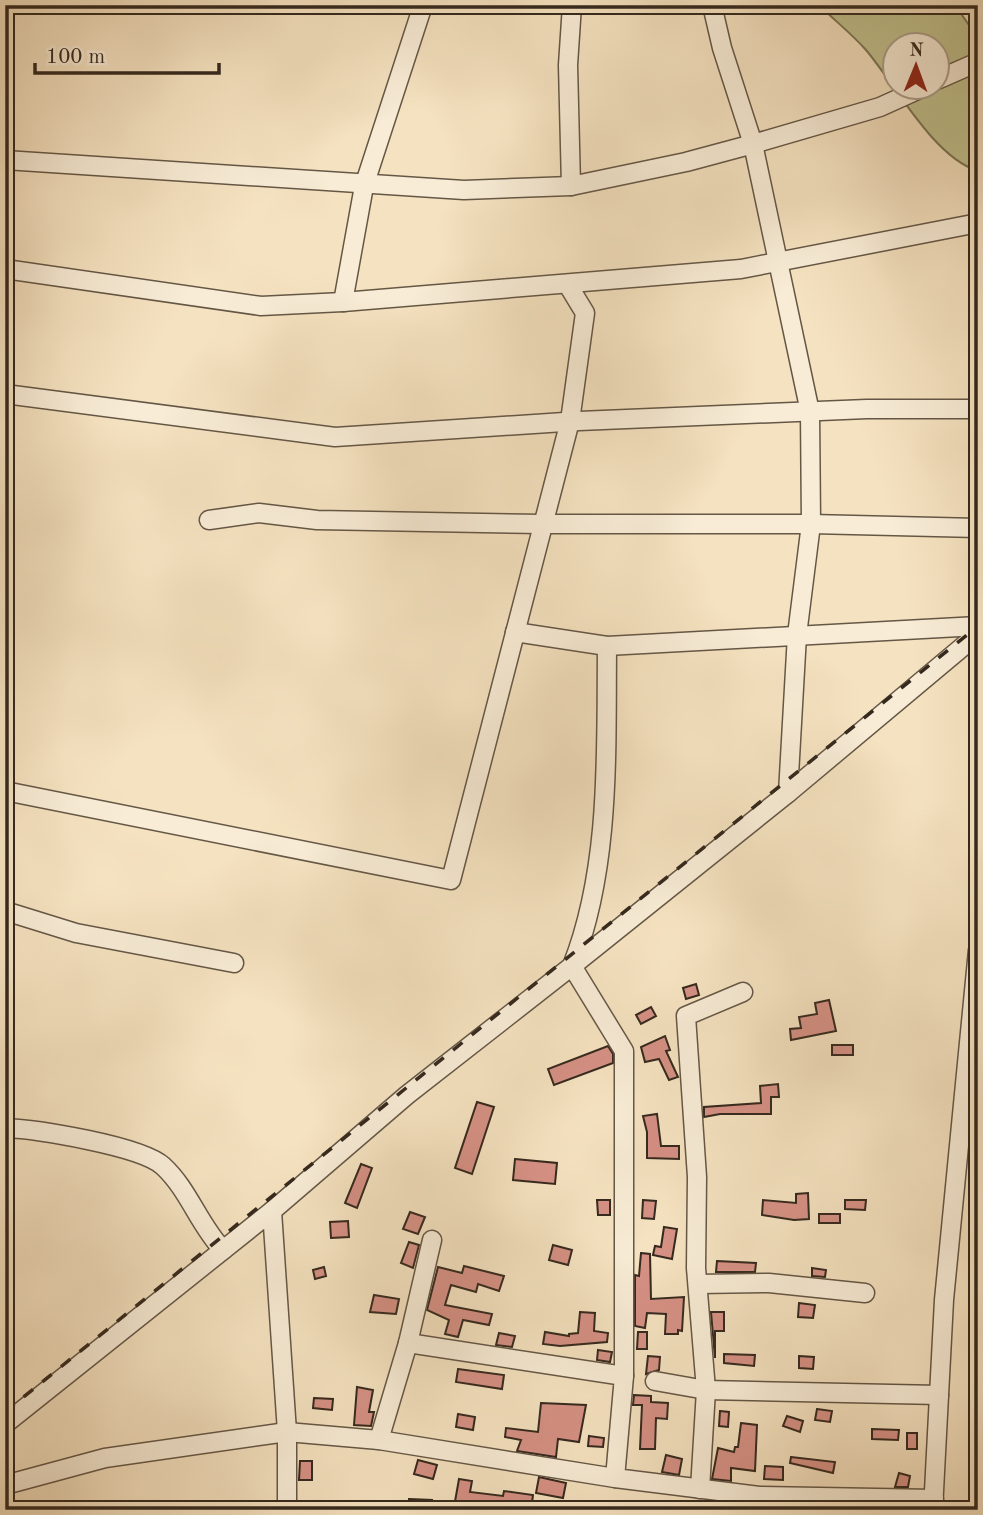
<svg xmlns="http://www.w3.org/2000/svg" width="983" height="1515" font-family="'Old Standard TT',serif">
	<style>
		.green { fill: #c1c28f; stroke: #7b7656; stroke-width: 2; fill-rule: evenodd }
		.building { fill: #d69185; stroke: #35291e; stroke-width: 2 }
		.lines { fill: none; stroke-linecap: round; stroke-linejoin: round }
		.minor-casing { stroke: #655746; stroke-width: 21 }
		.minor { stroke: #f8ecd6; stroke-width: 18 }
		.rail { stroke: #35291e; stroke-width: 3.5; stroke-dasharray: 12 12; stroke-linecap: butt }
	</style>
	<rect width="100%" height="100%" fill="#f5e2c0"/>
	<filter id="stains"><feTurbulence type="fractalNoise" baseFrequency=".00286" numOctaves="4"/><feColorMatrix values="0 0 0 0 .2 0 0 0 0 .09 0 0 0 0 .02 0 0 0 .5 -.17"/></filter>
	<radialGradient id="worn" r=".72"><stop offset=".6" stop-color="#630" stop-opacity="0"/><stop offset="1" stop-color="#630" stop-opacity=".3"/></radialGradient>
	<path class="green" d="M819 5H955L978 38V171C933 157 895 84 866 50 852 34 834 20 819 5ZM895 46H937V88H895Z"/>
	<g class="building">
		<path d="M696 984 699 995 686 999 683 988Z"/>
		<path d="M829 1000 836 1031 791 1040 790 1029 801 1028 799 1017 817 1014 815 1003Z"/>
		<path d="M651 1007 656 1016 641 1024 636 1015Z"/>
		<path d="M665 1036 670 1050 666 1051 678 1077 669 1080 659 1059 645 1062 641 1047Z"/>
		<rect x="832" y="1045" width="21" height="10"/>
		<path d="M608 1046 613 1054V1063L554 1085 548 1069Z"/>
		<path d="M778 1084 779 1097H771V1114H720L704 1117V1107L761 1103 760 1086Z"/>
		<path d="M477 1102 494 1107 472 1174 455 1168Z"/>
		<path d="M657 1114 661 1146H679V1159L647 1158V1132L643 1116Z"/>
		<path d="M515 1159 557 1163 555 1184 513 1180Z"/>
		<path d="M361 1164 372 1168 357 1208 345 1203Z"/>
		<path d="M808 1193 809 1219 794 1220 762 1215 763 1200 796 1203V1194Z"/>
		<path d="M597 1200H610V1215H598Z"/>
		<path d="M643 1200 656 1201 654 1219 642 1218Z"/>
		<path d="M845 1200H866L865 1210 845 1209Z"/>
		<path d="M410 1212 425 1217 418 1234 403 1229Z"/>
		<rect x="819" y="1214" width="21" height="9"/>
		<path d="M348 1221 349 1237 331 1238 330 1222Z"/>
		<path d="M664 1227 677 1229 672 1259 653 1255 655 1246 661 1247Z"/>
		<path d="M409 1242 419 1245 413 1268 401 1263Z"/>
		<path d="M553 1245 572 1250 568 1265 549 1260Z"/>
		<path d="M641 1253 650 1254 651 1299 684 1297 682 1331 678 1330V1334H665L666 1314 647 1313 645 1328 635 1326V1275L639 1276Z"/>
		<path d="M717 1261 756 1263 755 1272H716Z"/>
		<path d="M464 1266 504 1276 499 1291 478 1284 476 1292 451 1285 445 1305 492 1314 489 1325 463 1320 458 1337 445 1334 449 1320 427 1310 438 1267 462 1273Z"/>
		<path d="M324 1267 326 1276 315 1279 313 1270Z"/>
		<path d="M812 1268 826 1270 825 1277 812 1276Z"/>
		<path d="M374 1295 399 1299 396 1314 370 1312Z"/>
		<path d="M799 1303 815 1305 813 1318 798 1317Z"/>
		<path d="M580 1312 595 1313 594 1331 608 1333 607 1342 560 1346 543 1344 545 1332 569 1336V1334L578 1333Z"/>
		<path d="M711 1312H724V1331H715V1358Z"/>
		<path d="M638 1332H647V1349H637Z"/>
		<path d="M499 1333 515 1336 512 1347 496 1345Z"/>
		<path d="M598 1350 612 1352 610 1362 597 1360Z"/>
		<path d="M724 1354 755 1355 754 1366 724 1363Z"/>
		<path d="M648 1356 660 1357 659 1370 646 1374Z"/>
		<path d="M799 1356 814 1357 813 1369 799 1368Z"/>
		<path d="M458 1369 504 1375 502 1389 456 1382Z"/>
		<path d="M357 1387 373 1390 369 1412H374L371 1426 354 1425Z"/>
		<path d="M634 1395 651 1396V1402L668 1403 667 1419 656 1418 655 1449H640L642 1405H633Z"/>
		<path d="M314 1398 333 1399 332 1410 313 1408Z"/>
		<path d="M541 1403 586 1405 579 1442 558 1439 556 1457 517 1451 521 1440 505 1437 506 1428 538 1432Z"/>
		<path d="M817 1409 832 1411 830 1422 815 1420Z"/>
		<path d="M720 1411 729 1412 728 1427 719 1426Z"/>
		<path d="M458 1414 475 1417 473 1430 456 1427Z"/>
		<path d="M787 1416 803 1421 800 1432 783 1426Z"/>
		<path d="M741 1423 757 1425 755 1471 731 1468V1481L712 1479 718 1448 734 1452 735 1447H738Z"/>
		<path d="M872 1429 899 1430 898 1440 872 1439Z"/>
		<rect x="907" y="1433" width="10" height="16"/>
		<path d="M589 1436 604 1438 603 1447 588 1446Z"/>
		<path d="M666 1455 682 1459 679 1475 662 1472Z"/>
		<path d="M791 1457 835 1462 833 1473 790 1463Z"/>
		<path d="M418 1460 437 1465 433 1479 414 1474Z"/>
		<path d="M300 1461H312V1480H299Z"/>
		<path d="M765 1466 783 1467V1480L764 1479Z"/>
		<path d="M899 1473 910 1476 908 1487H895Z"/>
		<path d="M539 1477 566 1483 563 1498 536 1493Z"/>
		<path d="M459 1479 472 1481 470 1492 503 1496 504 1491 533 1495 531 1510 493 1504 492 1510 454 1507Z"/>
		<path d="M409 1499 432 1500 431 1510H408Z"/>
	</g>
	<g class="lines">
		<defs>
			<g id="minor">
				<path d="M937 80 978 62"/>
				<path d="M5 160 464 190 571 186 686 162 753 144 880 107 922 88"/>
				<path d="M571 186 568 65 572 5"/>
				<path d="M5 269 261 306 343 302 741 269 978 223"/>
				<path d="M343 302 364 186 423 5"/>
				<path d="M5 394 335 437 579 421 867 409H978"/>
				<path d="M209 520 259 513 317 520 543 524H811L978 528"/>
				<path d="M515 632 607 646 978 626"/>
				<path d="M5 791 451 880 570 421 585 313 568 285"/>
				<path d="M788 793 978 634"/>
				<path d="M5 911 76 933 234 963"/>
				<path d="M572 966 788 793 797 635 811 524 810 412 753 144 722 48 712 5"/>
				<path d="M572 966C611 867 606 751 607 646"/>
				<path d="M5 1128C36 1129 141 1146 163 1166 189 1190 199 1225 223 1250"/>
				<path d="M272 1211 407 1095 572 966 624 1051V1376"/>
				<path d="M698 1284 769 1283 865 1293"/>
				<path d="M408 1343 432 1240"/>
				<path d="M655 1381 706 1390 939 1395"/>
				<path d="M5 1424 272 1211 287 1432V1510"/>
				<path d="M379 1440 615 1478"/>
				<path d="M5 1485 105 1458 287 1432 379 1440 408 1343 624 1376 615 1478 759 1496 934 1499"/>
				<path d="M700 1489 706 1390 696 1268 697 1177 686 1016 743 992"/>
				<path d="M933 1510 944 1300 978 950"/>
			</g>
		</defs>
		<use href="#minor" class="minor-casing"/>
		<use href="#minor" class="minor"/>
		<path class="rail" d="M5 1412 978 626"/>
	</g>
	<rect width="983" height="1515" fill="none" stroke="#f5e2c0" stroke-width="28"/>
	<rect x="7" y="7" width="969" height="1501" fill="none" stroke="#35291e" stroke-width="3.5"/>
	<rect x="14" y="14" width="955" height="1487" fill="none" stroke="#35291e" stroke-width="2"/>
	<g transform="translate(916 66) rotate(1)"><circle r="33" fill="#f8ecd6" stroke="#aa9e8c" stroke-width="2"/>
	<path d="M0-5L12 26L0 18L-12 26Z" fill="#8f2418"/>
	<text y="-10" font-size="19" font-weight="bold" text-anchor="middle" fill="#35291e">N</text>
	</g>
	<path d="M35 63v10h184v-10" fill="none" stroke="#35291e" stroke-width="3.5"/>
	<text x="46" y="63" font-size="21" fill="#35291e" stroke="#f8ecd6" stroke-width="5" paint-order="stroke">100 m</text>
	<rect width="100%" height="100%" filter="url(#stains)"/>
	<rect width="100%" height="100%" fill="url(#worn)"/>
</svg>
